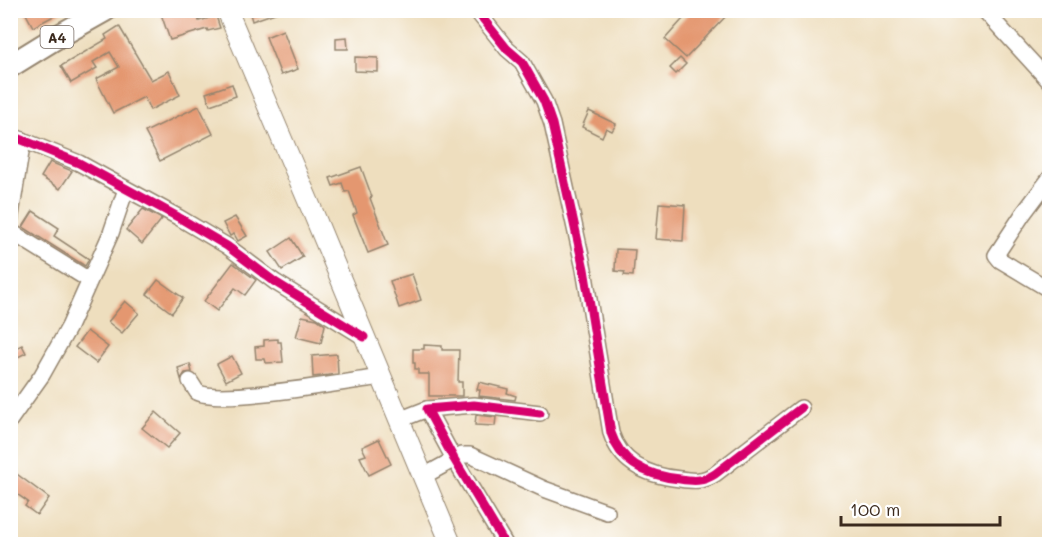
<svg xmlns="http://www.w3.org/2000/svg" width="1060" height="555" font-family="Mali,sans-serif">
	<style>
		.building { fill: #e49770 }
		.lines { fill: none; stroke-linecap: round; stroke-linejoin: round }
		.minor-casing { stroke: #94846e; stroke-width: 18 }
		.major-casing { stroke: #94846e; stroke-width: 22 }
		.highway-casing { stroke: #94846e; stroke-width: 26 }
		.minor { stroke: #fff; stroke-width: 15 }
		.major { stroke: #fff; stroke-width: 20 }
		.highway { stroke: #fff; stroke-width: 22 }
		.cycleway-casing { stroke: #fff; stroke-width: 13 }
		.cycleway { stroke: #d6006c; stroke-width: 9 }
		.labels { text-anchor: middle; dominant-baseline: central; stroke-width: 5; stroke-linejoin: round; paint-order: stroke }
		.shield { fill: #fff; stroke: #766a62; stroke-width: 1.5 }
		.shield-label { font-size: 14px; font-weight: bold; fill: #3b2a1e }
	</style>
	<rect width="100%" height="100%" fill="#fff"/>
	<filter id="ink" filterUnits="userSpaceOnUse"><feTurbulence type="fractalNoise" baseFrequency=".0167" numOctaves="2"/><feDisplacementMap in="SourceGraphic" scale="12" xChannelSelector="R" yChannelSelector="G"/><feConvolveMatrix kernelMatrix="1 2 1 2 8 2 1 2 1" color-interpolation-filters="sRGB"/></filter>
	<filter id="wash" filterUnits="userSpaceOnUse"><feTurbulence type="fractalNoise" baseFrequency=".008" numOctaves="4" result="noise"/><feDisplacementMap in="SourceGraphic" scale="24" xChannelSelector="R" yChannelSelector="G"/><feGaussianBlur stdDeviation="1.35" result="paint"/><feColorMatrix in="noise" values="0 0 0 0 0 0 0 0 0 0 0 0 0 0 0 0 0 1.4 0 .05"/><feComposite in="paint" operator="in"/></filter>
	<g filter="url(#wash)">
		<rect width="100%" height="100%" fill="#eedebe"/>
		<g id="blocks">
			<g class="building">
				<path d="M24 10H65L33 27Z"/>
				<path d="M171 10H196L199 21 216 16 220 28 208 31 207 29 170 40 161 14Z"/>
				<path d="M249 10H278V12L252 21Z"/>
				<path d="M691 10H722L727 15 686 58 665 39Z"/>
				<path d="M119 26 151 80 169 71 180 95 150 110 144 97 113 113 96 79 119 67 110 52 93 62 97 68 71 83 61 66 107 39 105 35Z"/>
				<path d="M283 30 298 69 281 75 266 37Z"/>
				<path d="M347 37 348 49H336V38Z"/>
				<path d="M355 57 378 58V72L355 71Z"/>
				<path d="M680 58 686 64 676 74 670 68Z"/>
				<path d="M232 84 236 96 210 105 206 93Z"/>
				<path d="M199 106 213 134 160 161 145 132Z"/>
				<path d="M589 111 616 124 612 131 606 128 602 137 582 127Z"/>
				<path d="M50 162 72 171 60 189 41 177Z"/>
				<path d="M361 167 372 197 370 198 388 245 368 253 353 215 357 213 349 191 345 192 342 183 333 186 330 178Z"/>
				<path d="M659 203 685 205 683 241 656 239Z"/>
				<path d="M143 209 162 219 142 244 126 230Z"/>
				<path d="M33 211 59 228 54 236 89 259 85 266 23 227Z"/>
				<path d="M235 217 247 236 238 241 234 234 230 236 223 223Z"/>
				<path d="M291 238 303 257 282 270 270 252Z"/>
				<path d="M616 249 635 250 633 276 624 275 625 272 615 271Z"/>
				<path d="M233 263 256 280 245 295 235 288 217 311 204 301Z"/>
				<path d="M412 274 421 300 399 308 390 281Z"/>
				<path d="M158 280 183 298 172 313 147 294Z"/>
				<path d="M125 301 139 313 122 333 108 322Z"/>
				<path d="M302 316 317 319 325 325 321 343 296 337Z"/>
				<path d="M87 331 108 347 96 363 75 347Z"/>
				<path d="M278 339V342H281L283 362 266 363 265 359H256L255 347 264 346V340Z"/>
				<path d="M22 345 26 353 10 361V351Z"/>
				<path d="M424 345 442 346V350H459L458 382H462V396H429V374H418V369H415V363H413V349H424Z"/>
				<path d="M337 354 338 374 313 377 312 356Z"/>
				<path d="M232 356 241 373 226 381 217 364Z"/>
				<path d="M190 364 192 372 185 373 181 379 178 368Z"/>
				<path d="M479 382 508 389 507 393 516 396 515 400 479 396 480 390H477Z"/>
				<path d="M156 412 180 433 167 448 142 428Z"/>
				<path d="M476 415 496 417 495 426 475 425Z"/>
				<path d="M379 439 391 464 369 475 360 457 366 455 362 447Z"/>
				<path d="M10 469 49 498 37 515 25 506 28 502 10 489Z"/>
			</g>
		</g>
	</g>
	<g filter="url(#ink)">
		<use href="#blocks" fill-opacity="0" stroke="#94846e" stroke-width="1.5"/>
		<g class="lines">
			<defs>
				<g id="minor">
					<path d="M476 10 507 49 522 62 544 101 552 124 584 269 611 433C621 464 649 476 680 479 693 481 703 482 715 474L801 408"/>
					<path d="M984 10 1050 82"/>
					<path d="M10 135 79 163 178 217 227 246 275 282 364 337"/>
					<path d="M1050 178 1023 214 996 255 1000 260 1050 290"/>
					<path d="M10 221 23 140"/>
					<path d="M10 231 89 280"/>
					<path d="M190 381 197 392C219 405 349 381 381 377"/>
					<path d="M10 420 42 375 69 327 111 233 126 189"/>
					<path d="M399 420 427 409"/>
					<path d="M422 477 462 455H470L544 489 607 512"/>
					<path d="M505 544 454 459 427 409 474 405 540 413"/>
				</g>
				<path id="major" d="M227 10 312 210 451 544"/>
				<path id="highway" d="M10 66 57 37 105 10"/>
			</defs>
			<use href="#minor" class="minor-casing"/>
			<use href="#major" class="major-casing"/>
			<use href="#highway" class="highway-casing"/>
			<use href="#minor" class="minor"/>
			<use href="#major" class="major"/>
			<use href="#highway" class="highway"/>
			<defs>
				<g id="cycleway">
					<path d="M476 10 507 49 522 62 544 101 552 124 584 269 611 433C621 464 649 476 680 479 693 481 703 482 715 474L801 408"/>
					<path d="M10 135 79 163 178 217 227 246 275 282 364 337"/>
					<path d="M505 544 454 459 427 409 474 405 540 413"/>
				</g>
			</defs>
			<use href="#cycleway" class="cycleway-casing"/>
			<use href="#cycleway" class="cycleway"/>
		</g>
	</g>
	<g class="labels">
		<rect class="shield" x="40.5" y="26" width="33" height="22" rx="4.5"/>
		<g class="shield-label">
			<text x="57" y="37">A4</text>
		</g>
	</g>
	<rect width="1060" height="555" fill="none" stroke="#fff" stroke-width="36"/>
	<path d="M841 516v9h159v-9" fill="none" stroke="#3b2a1e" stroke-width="3"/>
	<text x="850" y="516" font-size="18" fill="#3b2a1e" stroke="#ffffff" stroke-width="4.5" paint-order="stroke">100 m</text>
</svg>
